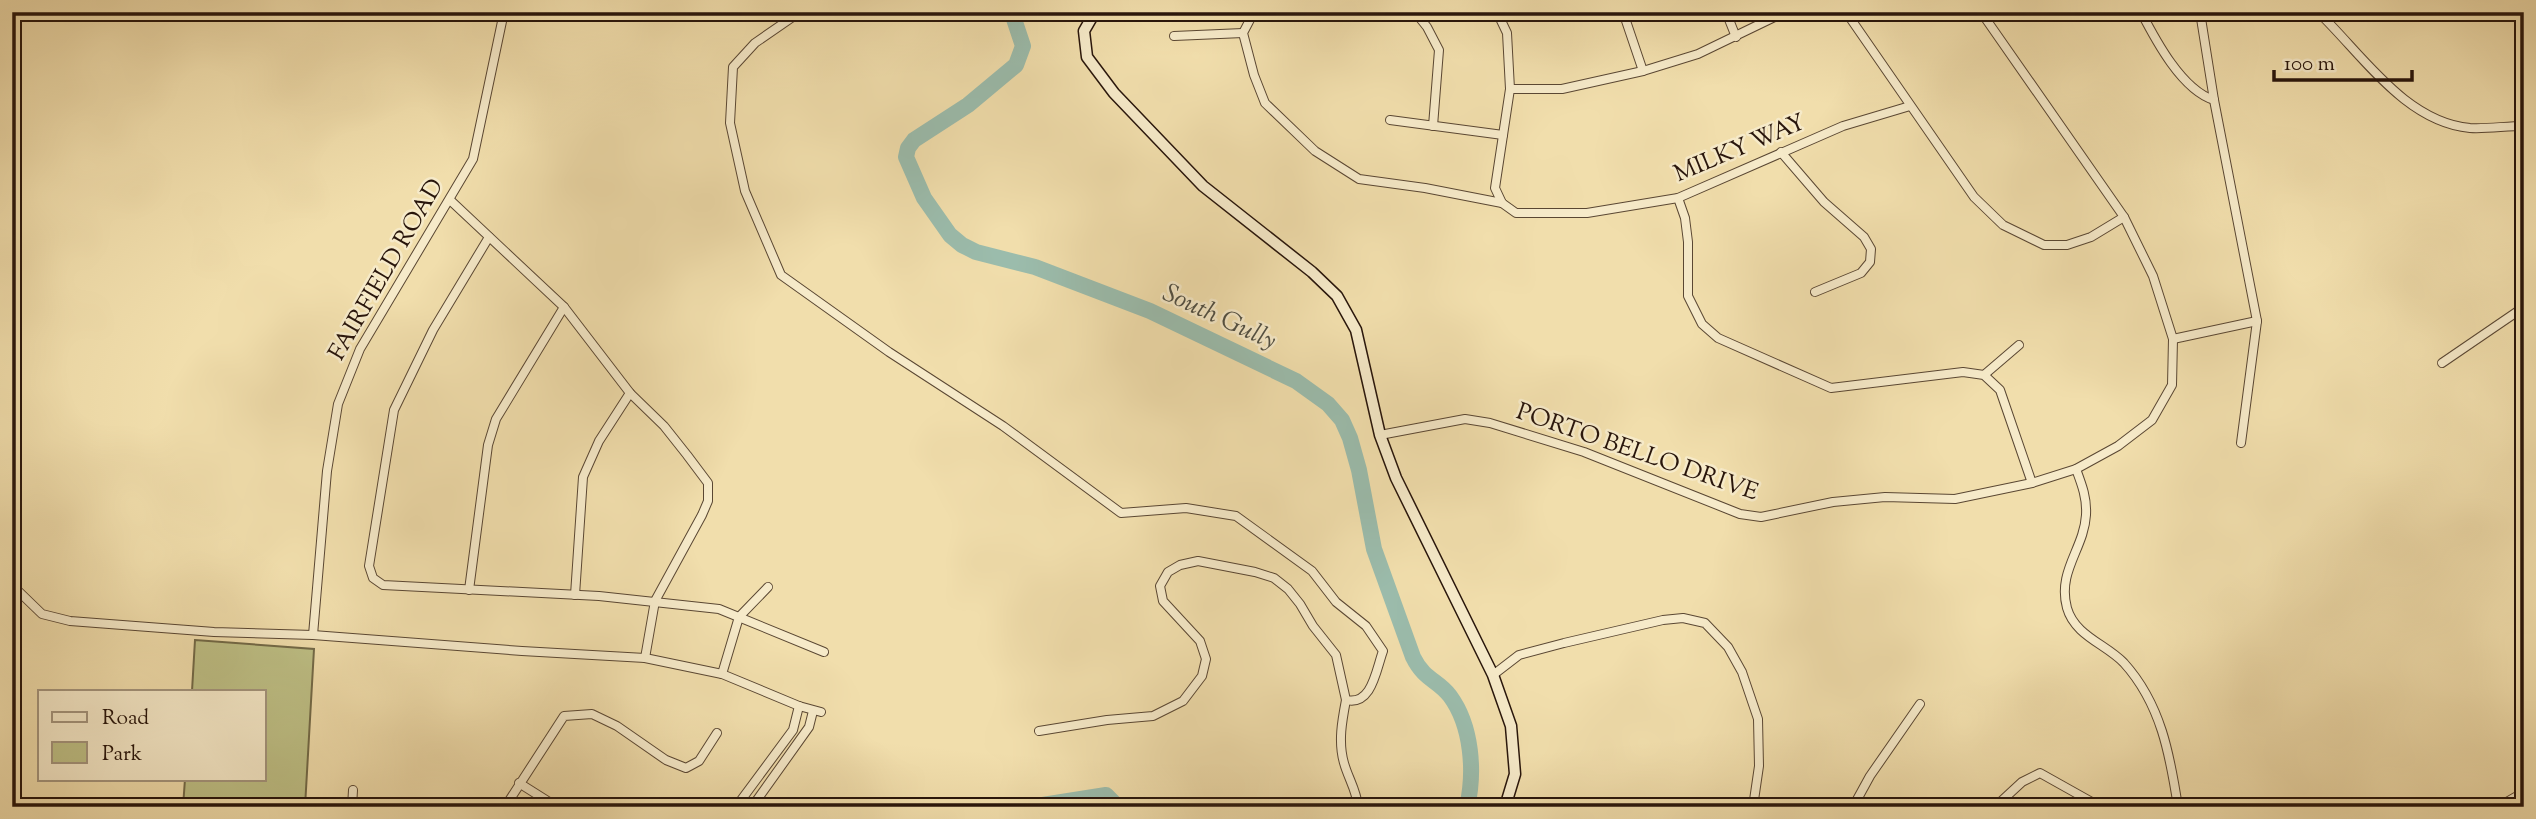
<svg xmlns="http://www.w3.org/2000/svg" width="2536" height="819" font-family="'Sorts Mill Goudy',serif">
	<style>
		.green { fill: #bec086; stroke: #736a48; stroke-width: 2 }
		.lines { fill: none; stroke-linecap: round; stroke-linejoin: round }
		.river { stroke: #9bbcac; stroke-width: 16 }
		.minor-casing { stroke: #5a4733; stroke-width: 10 }
		.secondary-casing { stroke: #28150b; stroke-width: 13 }
		.minor { stroke: #f6eac9; stroke-width: 8 }
		.secondary { stroke: #f6eac9; stroke-width: 10 }
		.labels { text-anchor: middle; dominant-baseline: central; stroke-width: 5; stroke-linejoin: round; paint-order: stroke }
		.street-label { font-size: 24px; fill: #28150b; stroke: #f6eac9 }
		.water-label { font-size: 26px; font-style: italic; fill: #504f43; stroke: #f6eac9 }
	</style>
	<rect width="100%" height="100%" fill="#f1deac"/>
	<filter id="stains"><feTurbulence type="fractalNoise" baseFrequency=".00286" numOctaves="4"/><feColorMatrix values="0 0 0 0 .2 0 0 0 0 .09 0 0 0 0 .02 0 0 0 .5 -.17"/></filter>
	<radialGradient id="worn" r=".72"><stop offset=".6" stop-color="#630" stop-opacity="0"/><stop offset="1" stop-color="#630" stop-opacity=".3"/></radialGradient>
	<path class="green" d="M195 640 314 649 305 807H183L185 779H264V691H192Z"/>
	<g class="lines">
		<g class="river">
			<path d="M1007 12 1013 16 1023 46 1016 65 968 105 914 140 908 148 906 157 924 198 950 235 962 245 976 252 1035 267 1150 311 1296 381 1328 404 1342 420 1350 438 1359 470 1374 549 1413 657C1425 681 1437 679 1450 696 1472 726 1475 772 1467 807"/>
			<path d="M1030 807 1106 795 1118 807"/>
		</g>
		<defs>
			<g id="minor">
				<path d="M800 12 755 43 733 67 730 123 745 191 781 275 889 352 1003 426 1121 513 1186 508 1236 516 1312 571 1336 602 1366 626 1383 651C1376 670 1372 706 1346 700L1336 655 1313 626 1300 604 1288 589 1274 578 1255 572 1198 561 1180 565 1168 572 1160 586 1163 601 1200 641 1206 659 1202 676 1183 701 1153 716 1107 720 1039 731"/>
				<path d="M1254 12 1243 33 1254 75 1265 103 1315 151 1359 179 1425 188 1502 203"/>
				<path d="M1415 12 1427 27 1439 50 1433 126"/>
				<path d="M1497 12 1507 33 1510 89 1495 188 1502 203 1516 213H1587L1678 198 1843 126 1910 106"/>
				<path d="M1623 12 1643 71"/>
				<path d="M1726 12 1736 37"/>
				<path d="M1846 12 1974 197 2003 225 2044 245H2067L2091 237 2124 217"/>
				<path d="M2141 12C2156 41 2182 90 2214 100"/>
				<path d="M2200 12 2214 100 2257 321 2241 443"/>
				<path d="M2318 12C2362 54 2405 122 2470 128 2487 129 2506 126 2524 126"/>
				<path d="M1174 36 1243 33"/>
				<path d="M1510 89H1562L1643 71 1698 54 1785 12"/>
				<path d="M1390 120 1503 135"/>
				<path d="M1781 152 1824 202 1864 237 1871 249 1870 262 1861 273 1815 292"/>
				<path d="M1678 198 1685 218 1688 242V296L1702 324 1718 338 1831 388 1963 372 1984 375 2000 390 2032 483"/>
				<path d="M450 200 564 307 630 393 664 426 687 455 708 483V501L702 515 655 601 645 658"/>
				<path d="M489 237 433 330 394 410 369 566 373 578 383 585 599 596 719 609 824 652"/>
				<path d="M2173 339 2257 321"/>
				<path d="M2442 363 2524 307"/>
				<path d="M1984 375 2019 345"/>
				<path d="M1380 435 1465 419 1490 423 1584 452 1740 514 1761 517 1833 502 1885 497 1955 499 2032 483 2076 469 2118 446 2152 420 2172 385 2173 339 2153 276 2124 217 1981 12"/>
				<path d="M2076 469C2082 485 2087 498 2086 515 2084 549 2057 571 2067 608 2075 636 2106 644 2124 663 2161 704 2170 755 2178 807"/>
				<path d="M12 585 42 614 70 621 214 632 313 635 522 651 645 658 722 674 799 706 821 712"/>
				<path d="M469 590 488 445 496 419 564 307"/>
				<path d="M575 595 583 477 599 441 630 393"/>
				<path d="M313 635 327 471 338 404 360 349 473 159 504 12"/>
				<path d="M722 674 739 617 768 587"/>
				<path d="M1493 675 1519 655 1564 643 1663 620 1683 618 1705 623 1728 647 1742 672 1758 719 1759 766 1753 807"/>
				<path d="M1346 700C1342 721 1338 742 1344 763 1348 778 1357 791 1358 807"/>
				<path d="M519 783 557 807"/>
				<path d="M352 807 353 790"/>
				<path d="M505 807 564 716 592 714 617 726 666 760 686 768 699 761 717 733"/>
				<path d="M736 807 793 730 799 706"/>
				<path d="M752 807 809 727 813 711"/>
				<path d="M1853 807 1870 776 1920 704"/>
				<path d="M1995 807 2022 782 2040 773 2090 801 2096 807"/>
				<path d="M2498 807 2524 792"/>
			</g>
			<path id="secondary" d="M1095 12 1084 31 1087 57 1114 93 1203 186 1312 272 1337 296 1356 330 1380 435 1396 478 1493 675 1511 726 1515 774 1505 807"/>
		</defs>
		<use href="#minor" class="minor-casing"/>
		<use href="#secondary" class="secondary-casing"/>
		<use href="#minor" class="minor"/>
		<use href="#secondary" class="secondary"/>
	</g>
	<g class="labels">
		<g class="street-label">
			<text transform="translate(1740 149) rotate(-23)">MILKY WAY</text>
			<text transform="translate(387 270) rotate(-60)">FAIRFIELD ROAD</text>
			<text transform="translate(1637 453) rotate(19)">PORTO BELLO DRIVE</text>
		</g>
		<g class="water-label">
			<text transform="translate(1219 318) rotate(25)">South Gully</text>
		</g>
	</g>
	<rect width="2536" height="819" fill="none" stroke="#f1deac" stroke-width="42"/>
	<rect x="14" y="14" width="2508" height="791" fill="none" stroke="#28150b" stroke-width="3.5"/>
	<rect x="21" y="21" width="2494" height="777" fill="none" stroke="#28150b" stroke-width="2"/>
	<rect x="38" y="690" width="228" height="91" fill="#f6eac9" stroke="#a4957d" stroke-width="2"/>
	<rect x="52" y="712" width="35" height="10" fill="#f6eac9" stroke="#a4957d" stroke-width="2"/>
	<text x="102" y="724" font-size="21" fill="#28150b">Road</text>
	<rect x="52" y="742" width="35" height="21" fill="#bec086" stroke="#a4957d" stroke-width="2"/>
	<text x="102" y="760" font-size="21" fill="#28150b">Park</text>
	<path d="M2274 70v10h138v-10" fill="none" stroke="#28150b" stroke-width="3.5"/>
	<text x="2284" y="70" font-size="21" fill="#28150b" stroke="#f6eac9" stroke-width="5" paint-order="stroke">100 m</text>
	<rect width="100%" height="100%" filter="url(#stains)"/>
	<rect width="100%" height="100%" fill="url(#worn)"/>
</svg>
